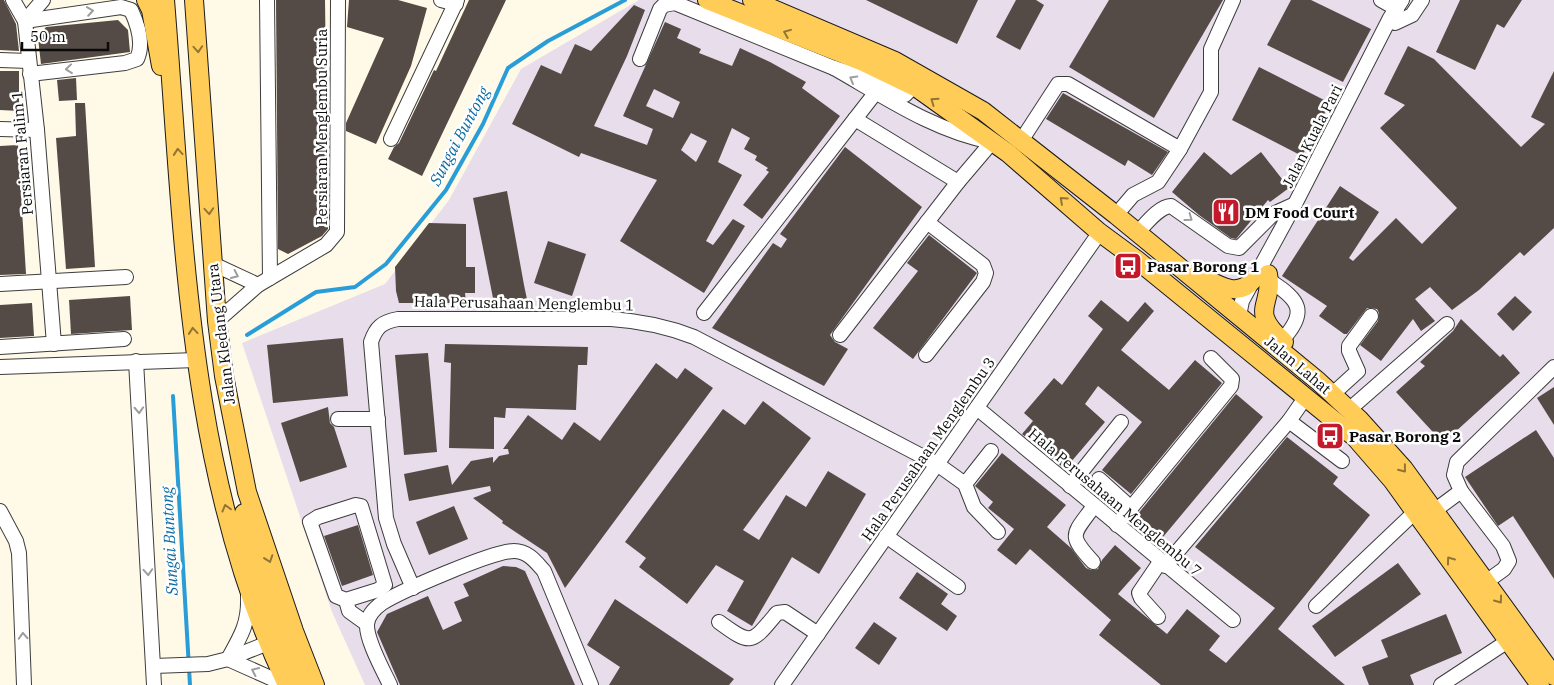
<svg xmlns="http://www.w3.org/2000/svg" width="1554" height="685" font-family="'IBM Plex Serif',serif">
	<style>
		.industrial { fill: #e8ddeb }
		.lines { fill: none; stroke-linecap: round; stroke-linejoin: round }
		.stream { stroke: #299dd8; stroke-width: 4 }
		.building { fill: #544b46; fill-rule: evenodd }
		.minor-casing { stroke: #3d3d3d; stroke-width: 16 }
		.major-casing { stroke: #1b1b1b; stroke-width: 20 }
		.minor { stroke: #fff; stroke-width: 14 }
		.major { stroke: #ffcc58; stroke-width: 18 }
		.oneway { stroke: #9d9d9d }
		.oneway2 { stroke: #917535 }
		.labels { text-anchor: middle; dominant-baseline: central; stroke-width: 5; stroke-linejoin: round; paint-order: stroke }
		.street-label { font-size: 15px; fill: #0a0a0a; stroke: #fff }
		.poi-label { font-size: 15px; font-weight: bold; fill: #0a0a0a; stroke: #fff; text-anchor: start }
		.water-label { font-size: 16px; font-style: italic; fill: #0b6ba4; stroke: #fff }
	</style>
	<rect width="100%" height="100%" fill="#fff9e8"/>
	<path class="industrial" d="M639 0H1554V685H365L332 612 242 343 385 284 449 200 521 69Z"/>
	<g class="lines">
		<g class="stream">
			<path d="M247 335 316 292 355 287 386 264 446 190 483 124 508 68 548 41 625 0"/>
			<path d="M173 396 190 685"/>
		</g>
	</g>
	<g class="building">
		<path d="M0 0H4L16 24 19 51 0 50Z"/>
		<path d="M276 0H325L328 229 322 236 288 254 278 249Z"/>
		<path d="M349 0H398L427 8 411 66 376 144 346 131V123L384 38 347 27Z"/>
		<path d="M469 0H506L422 176 388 159 394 147 399 143 434 70 436 71Z"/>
		<path d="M866 0H978L957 44Z"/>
		<path d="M1016 0H1036L1044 5 1020 50 996 37Z"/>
		<path d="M1109 0H1223L1154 118 1069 67Z"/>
		<path d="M1291 0H1311L1371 29 1343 82 1267 45Z"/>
		<path d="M1460 0H1522L1504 28 1497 24 1475 70 1436 52Z"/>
		<path d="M634 5 645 10 627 56 594 126 647 145 653 129 623 116 665 22 681 29 677 38 701 49 699 53 727 64 732 66 740 48 770 62 806 82 802 88 840 116 762 219 743 205 769 172 766 170 768 168 755 160 757 156 744 149 750 138 732 128 718 162 742 175 706 241 713 245 733 219 745 226 704 293 620 241 657 180 581 153 579 157 512 124 541 65 561 74 575 44 591 51ZM654 89 680 102 673 118 646 106ZM691 133 707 141 696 162 681 150Z"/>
		<path d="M118 20 128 30 130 52 41 64 38 38 46 27Z"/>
		<path d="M1408 46 1434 59 1521 147 1545 124 1531 117 1554 71V228L1524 256 1520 252 1479 290 1452 310 1430 287 1415 299 1435 321 1421 331 1413 319 1381 361 1360 345 1378 321 1379 313 1377 309 1367 308 1347 334H1344L1319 316 1327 306 1282 276 1340 186 1379 212 1349 258 1353 261 1396 218 1422 244 1457 208 1380 128 1405 105 1384 94Z"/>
		<path d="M1259 67 1330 103 1302 156 1232 120Z"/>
		<path d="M0 71H19V111L0 110Z"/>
		<path d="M76 78 77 100 59 101 57 80Z"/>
		<path d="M1063 93 1168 152 1152 175 1128 160 1125 166 1046 119Z"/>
		<path d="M75 103H85L95 267 66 269 56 138 76 136Z"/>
		<path d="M18 145 26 274 0 275V146Z"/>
		<path d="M845 147 922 207 830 335 835 342 848 349 824 386 712 328 773 243 781 248 787 239 780 234Z"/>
		<path d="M1204 152 1231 175 1261 152 1289 188 1270 202 1268 200 1236 239 1231 238 1199 215 1172 192Z"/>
		<path d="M507 191 524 285 528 304 494 303 473 198Z"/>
		<path d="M429 223 466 224V267H475V293H465L466 303H399L396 291 395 267Z"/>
		<path d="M929 235 977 273 913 359 873 328 918 271 907 263Z"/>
		<path d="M548 241 586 254 572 296 534 283Z"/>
		<path d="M130 296 132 330 71 334 69 300Z"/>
		<path d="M1515 296 1532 312 1513 331 1497 314Z"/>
		<path d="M1101 300 1128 322 1145 302 1154 311 1121 350 1169 390 1195 360 1222 383 1131 494 1102 470 1142 422 1098 386 1085 404 1105 422 1065 469 1022 434 1033 421 1024 413 1054 378 1062 385 1103 329 1088 316Z"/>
		<path d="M32 303 34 336 0 338V305Z"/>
		<path d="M1461 319 1500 357 1503 354 1520 373 1443 443 1396 392 1425 366 1420 362 1453 331Z"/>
		<path d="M343 338 348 396 273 403 267 345Z"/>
		<path d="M445 344 588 347 587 365H578L576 410 506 408 505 418 494 417V449L449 448 451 363 444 362Z"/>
		<path d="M428 353 437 452 404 455 395 355Z"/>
		<path d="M656 363 677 379 685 368 713 388 565 588 547 553 502 523 503 521 473 498 491 491 490 486 409 501 404 474 448 465 452 485 471 461 493 457V463L499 456 509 454 508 449H503L528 415 562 440 574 422 600 441Z"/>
		<path d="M1554 387V425L1537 398Z"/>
		<path d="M1236 394 1263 417 1163 537 1137 515Z"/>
		<path d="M763 401 811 438 743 530 759 540 786 495 806 507 828 471 866 494 819 574 792 557 752 626 727 611 744 581 716 565 687 604 639 567 646 558 625 542 723 409 745 425Z"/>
		<path d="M328 407 330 423 334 427 347 467 300 482 281 423Z"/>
		<path d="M1536 430 1554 458V579L1513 516 1498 526 1465 477Z"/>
		<path d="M1287 437 1338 477 1333 484 1370 515 1278 629 1345 685H1161L1099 635 1111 620 1030 549 1016 565 997 550 1014 529 988 508 993 502 975 486 1002 453 1066 505 1047 527 1071 548 1086 568 1091 570 1098 569 1102 560 1115 545 1141 568 1118 594 1167 634 1187 609 1220 636 1209 650 1226 663 1275 608 1195 547Z"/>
		<path d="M454 506 468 539 429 555 416 522Z"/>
		<path d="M358 525 373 575 342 586 324 536Z"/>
		<path d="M1398 563 1421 594 1335 657 1312 626Z"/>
		<path d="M503 566 516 567 525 571 575 685H400L377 632 387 614 428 596 443 630 462 621 454 602 469 596 463 584Z"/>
		<path d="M917 572 948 594 941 604 957 616 947 631 899 598Z"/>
		<path d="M615 599 734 679 729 685H609L620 667 587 645Z"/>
		<path d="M1446 614 1462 653 1410 675 1414 685H1369L1362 667 1388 657 1381 640Z"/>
		<path d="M874 622 897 638 879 665 855 648Z"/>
	</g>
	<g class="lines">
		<defs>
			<g id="minor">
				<path d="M13 0 25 21 37 130 54 344"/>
				<path d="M267 0 270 278"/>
				<path d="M441 0 456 4"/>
				<path d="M1381 0 1397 9"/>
				<path d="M25 21 121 7 131 10C138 25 144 44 137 59L125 63 30 74"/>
				<path d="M25 21 43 0"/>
				<path d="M1395 23 1412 15 1422 0"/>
				<path d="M640 59 660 9 664 5 675 3 834 68"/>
				<path d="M0 60 29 61"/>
				<path d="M876 92 855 119 958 182 992 142C934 131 885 97 834 68L869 79 905 95 908 92 901 81"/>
				<path d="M0 129 37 130"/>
				<path d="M391 139 457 0"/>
				<path d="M1021 141 1058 84H1068L1180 149"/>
				<path d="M1116 215 1133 195 1158 182 1180 149 1211 92V49L1233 0"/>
				<path d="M1137 233C1146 224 1158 207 1171 206L1228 246 1239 248 1273 214 1295 204"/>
				<path d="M213 264 258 285"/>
				<path d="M1270 281C1300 300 1308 312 1282 340"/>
				<path d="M0 284 126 277"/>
				<path d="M704 313 855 119"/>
				<path d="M1239 316 1242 301 1295 204 1390 18 1402 0"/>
				<path d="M217 321 258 285 326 245 337 232 338 0"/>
				<path d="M840 335 958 182"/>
				<path d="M0 347 124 339"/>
				<path d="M926 355 983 282 986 273 983 265 927 222"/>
				<path d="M136 361 154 685"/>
				<path d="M0 367 196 360"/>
				<path d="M1336 391 1358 371 1349 351V346L1371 316"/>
				<path d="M977 408 1233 620"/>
				<path d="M1351 408 1447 324"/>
				<path d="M338 419H378"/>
				<path d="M1289 421 1342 461"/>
				<path d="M1099 479 1131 508"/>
				<path d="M965 484 991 451"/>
				<path d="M1070 486 1121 422"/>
				<path d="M1461 491 1503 546 1509 561 1504 569 1486 582"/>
				<path d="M356 505 361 506 385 585 378 590 346 600 336 596 310 522 318 517Z"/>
				<path d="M0 511 16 541 19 553 24 685"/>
				<path d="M1434 511 1461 491 1454 475 1457 462 1554 367"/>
				<path d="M1117 525 1231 386 1232 379 1211 358"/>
				<path d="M886 536 958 587"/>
				<path d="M1093 562C1067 534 1073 535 1094 506"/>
				<path d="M1165 566 1289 421 1305 398"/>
				<path d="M413 588 394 544 386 518 371 342C376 327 382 322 398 319H611C641 321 666 326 694 337L937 464 965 484 974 507 998 532"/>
				<path d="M346 600 349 611 367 624"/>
				<path d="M1316 606 1415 512"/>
				<path d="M1158 617 1141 598 1139 593 1160 562"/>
				<path d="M719 622C752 646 751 644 777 613L785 612 818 634"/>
				<path d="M228 659C241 636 249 623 248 597"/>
				<path d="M228 659 275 680 281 685"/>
				<path d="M154 666 208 664 228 659 278 639"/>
				<path d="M390 685C383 670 366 640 367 624 368 615 375 608 382 603 401 591 493 551 514 551 528 551 536 562 544 571L591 685"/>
				<path d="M782 685 1100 232"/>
				<path d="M1441 685 1508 641"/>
			</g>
			<g id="major">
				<path d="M146 0 151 10 161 66"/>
				<path d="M165 0C184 231 186 472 287 685"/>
				<path d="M194 0 217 321 224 376 247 492 294 631 315 685"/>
				<path d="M707 0 863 62 917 88 1008 153 1099 232 1137 260 1352 435"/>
				<path d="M752 0 895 61 983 111 1116 215 1318 381 1359 419 1404 469 1554 676"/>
				<path d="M1268 274C1274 306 1247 309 1284 342"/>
				<path d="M1199 275C1217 284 1237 299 1253 280"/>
				<path d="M1346 427 1392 480 1540 685"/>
				<path d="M244 513C257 573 276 629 301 685"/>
			</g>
		</defs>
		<use href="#minor" class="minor-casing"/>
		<use href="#major" class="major-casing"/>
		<use href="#minor" class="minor"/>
		<use href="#major" class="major"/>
	</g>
	<defs><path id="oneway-chevron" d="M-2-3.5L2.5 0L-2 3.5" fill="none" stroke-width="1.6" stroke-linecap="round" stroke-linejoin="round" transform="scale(1.25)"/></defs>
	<g class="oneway">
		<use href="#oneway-chevron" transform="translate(90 11) rotate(-9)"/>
		<use href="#oneway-chevron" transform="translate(69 69) rotate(174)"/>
		<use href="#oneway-chevron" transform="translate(853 79) rotate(-150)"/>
		<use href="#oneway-chevron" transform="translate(1189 218) rotate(36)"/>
		<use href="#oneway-chevron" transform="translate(235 275) rotate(25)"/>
		<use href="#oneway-chevron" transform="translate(139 410) rotate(87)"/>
		<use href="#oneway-chevron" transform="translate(148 572) rotate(86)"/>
		<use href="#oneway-chevron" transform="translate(23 636) rotate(-93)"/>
		<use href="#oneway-chevron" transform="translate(255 671) rotate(-155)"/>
	</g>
	<g class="oneway2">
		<use href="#oneway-chevron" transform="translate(787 33) rotate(-158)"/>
		<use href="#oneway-chevron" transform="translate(198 49) rotate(86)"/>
		<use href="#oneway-chevron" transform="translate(934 101) rotate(-145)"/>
		<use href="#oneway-chevron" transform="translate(178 152) rotate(-95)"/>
		<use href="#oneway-chevron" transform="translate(1063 200) rotate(-138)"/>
		<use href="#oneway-chevron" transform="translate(209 211) rotate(86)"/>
		<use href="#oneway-chevron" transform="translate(193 331) rotate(-95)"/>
		<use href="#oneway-chevron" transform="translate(1403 469) rotate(52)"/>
		<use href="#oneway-chevron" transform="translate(226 508) rotate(-105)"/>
		<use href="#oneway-chevron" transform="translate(269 559) rotate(71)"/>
		<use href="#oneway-chevron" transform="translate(1450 560) rotate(-126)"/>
		<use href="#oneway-chevron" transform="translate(1499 600) rotate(54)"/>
	</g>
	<defs>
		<symbol id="restaurant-square" viewBox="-11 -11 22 22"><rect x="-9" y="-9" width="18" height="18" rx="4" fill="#c4192b" stroke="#fff"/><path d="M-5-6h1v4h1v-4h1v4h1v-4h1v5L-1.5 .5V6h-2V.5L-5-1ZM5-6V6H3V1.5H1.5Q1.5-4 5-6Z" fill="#fff"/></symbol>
		<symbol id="bus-square" viewBox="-11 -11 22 22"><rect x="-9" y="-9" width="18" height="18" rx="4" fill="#c4192b" stroke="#fff"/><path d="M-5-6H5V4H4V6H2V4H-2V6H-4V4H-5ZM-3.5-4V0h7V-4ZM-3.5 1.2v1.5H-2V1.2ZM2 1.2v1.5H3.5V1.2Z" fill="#fff"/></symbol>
	</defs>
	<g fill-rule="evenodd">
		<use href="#restaurant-square" x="1210" y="196" width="32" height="32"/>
		<use href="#bus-square" x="1112" y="250" width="32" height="32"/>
		<use href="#bus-square" x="1314" y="420" width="32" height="32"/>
	</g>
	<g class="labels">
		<g class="street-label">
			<text transform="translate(321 127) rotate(-90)">Persiaran Menglembu Suria</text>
			<text transform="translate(1312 136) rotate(-63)">Jalan Kuala Pari</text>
			<text transform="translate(22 153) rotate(-95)">Persiaran Falim 1</text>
			<text transform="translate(524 303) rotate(1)">Hala Perusahaan Menglembu 1</text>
			<text transform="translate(221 334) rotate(-97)">Jalan Kledang Utara</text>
			<text transform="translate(1298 365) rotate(40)">Jalan Lahat</text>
			<text transform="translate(928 449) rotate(-55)">Hala Perusahaan Menglembu 3</text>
			<text transform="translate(1115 502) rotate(40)">Hala Perusahaan Menglembu 7</text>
		</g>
		<g class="poi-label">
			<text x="1245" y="212">DM Food Court</text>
			<text x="1147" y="266">Pasar Borong 1</text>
			<text x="1349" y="436">Pasar Borong 2</text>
		</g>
		<g class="water-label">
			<text transform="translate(459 136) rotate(-62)">Sungai Buntong</text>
			<text transform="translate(169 541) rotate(-93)">Sungai Buntong</text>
		</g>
	</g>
	<path d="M22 42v8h86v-8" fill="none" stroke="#0a0a0a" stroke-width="2.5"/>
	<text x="30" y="42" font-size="15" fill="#0a0a0a" stroke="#ffffff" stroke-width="4" paint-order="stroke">50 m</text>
</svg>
